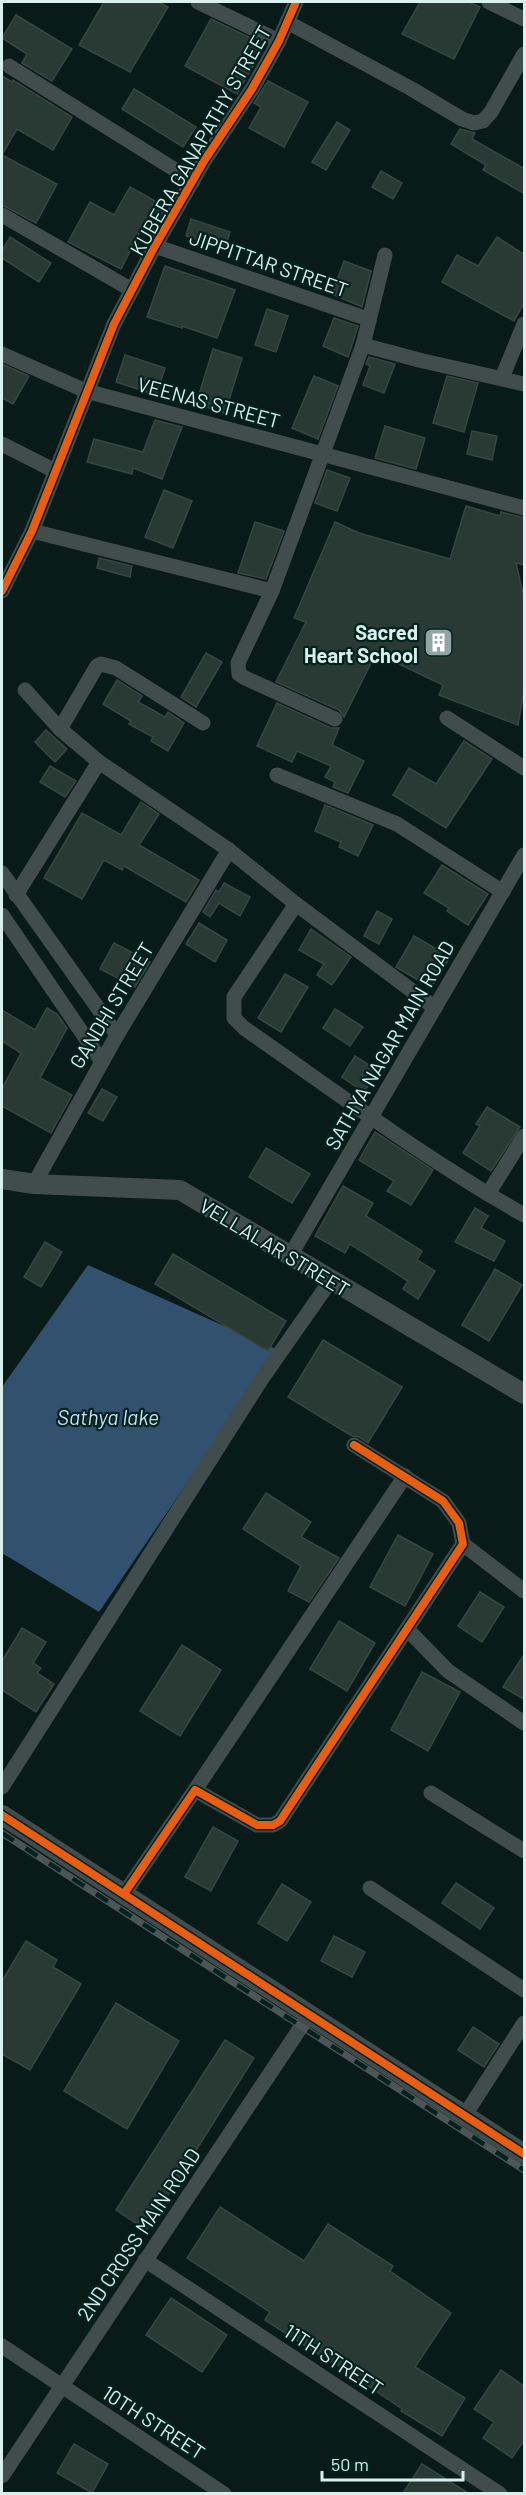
<svg xmlns="http://www.w3.org/2000/svg" width="526" height="2495" font-family="Barlow,sans-serif">
	<style>
		.water { fill: #32516e }
		.building { fill: #293934; stroke: #384641; stroke-width: 1.5 }
		.lines { fill: none; stroke-linecap: round; stroke-linejoin: round }
		.minor { stroke: #414c4d; stroke-width: 15 }
		.tertiary { stroke: #414c4d; stroke-width: 20 }
		.rail-casing { stroke: #4d5657; stroke-width: 7 }
		.rail { stroke: #02221f; stroke-width: 4.5; stroke-dasharray: 14; stroke-linecap: butt }
		.cycleway-casing { stroke: #02221f; stroke-width: 11 }
		.cycleway { stroke: #e95d12; stroke-width: 8 }
		.labels { text-anchor: middle; dominant-baseline: central; stroke-width: 4.5; stroke-linejoin: round; paint-order: stroke }
		.street-label { font-size: 20px; fill: #daf0ed; stroke: #02221f }
		.poi-label { font-size: 20px; font-weight: bold; fill: #daf0ed; stroke: #02221f; text-anchor: end }
		.water-label { font-size: 21px; font-style: italic; fill: #c9def4; stroke: #02221f }
	</style>
	<rect width="100%" height="100%" fill="#091b19"/>
	<path class="water" d="M88 1265 278 1350 99 1612 2 1553V1387Z"/>
	<g class="building">
		<path d="M104 2H159L168 7 130 72 79 45Z"/>
		<path d="M420 2H468L480 7 454 59 402 34Z"/>
		<path d="M16 15 72 49 52 81 22 63 27 54 2 38Z"/>
		<path d="M211 19 265 45 237 94 185 66Z"/>
		<path d="M2 76 12 82 13 80 72 117 53 150 17 129 2 155 57 184 36 223 2 205Z"/>
		<path d="M268 81 308 102 284 147 249 128 261 107 254 103Z"/>
		<path d="M134 89 196 127 183 147 122 109Z"/>
		<path d="M337 122 350 130 326 170 312 162Z"/>
		<path d="M460 129 475 133 472 139 525 169V194L483 170 486 165 451 144Z"/>
		<path d="M381 171 402 183 393 199 372 187Z"/>
		<path d="M130 187 166 207 153 229 144 224 121 269 68 242 90 202 114 215Z"/>
		<path d="M191 219 230 232 225 248 186 236Z"/>
		<path d="M10 237 51 263 39 282 2 258V251Z"/>
		<path d="M497 237 525 255V301L514 321 442 282 457 255 478 266Z"/>
		<path d="M344 261 371 271 362 307 332 294Z"/>
		<path d="M165 266 235 290 217 338 182 326V328L147 317Z"/>
		<path d="M267 309 288 316 276 352 255 345Z"/>
		<path d="M334 318 358 326 348 357 323 346Z"/>
		<path d="M213 349 242 358 225 413 196 404Z"/>
		<path d="M125 355 165 368 156 395 116 382Z"/>
		<path d="M369 357 395 364 384 393 363 385 370 366 366 364Z"/>
		<path d="M2 364 29 376 13 404 2 398Z"/>
		<path d="M314 376 338 386 318 439 292 428Z"/>
		<path d="M447 376 478 383 464 432 433 423Z"/>
		<path d="M155 420 182 427 162 479 133 468 132 474 87 462 94 439 143 452Z"/>
		<path d="M385 426 425 438 416 469 375 458Z"/>
		<path d="M472 431 497 436 492 460 467 454Z"/>
		<path d="M327 470 350 478 337 511 315 503Z"/>
		<path d="M164 490 192 501 173 548 145 537Z"/>
		<path d="M466 506 500 516 501 512 525 518V565L516 563 525 602V684L518 725 439 695 443 685 376 653 344 717 339 710 276 682 306 622 294 618 335 522 359 533 450 559Z"/>
		<path d="M255 522 284 531 266 579 238 573Z"/>
		<path d="M99 558 132 566 130 577 97 568Z"/>
		<path d="M206 653 222 662 196 707 181 697Z"/>
		<path d="M117 680 142 696 138 702 165 717 168 712 184 723 168 751 151 741 153 737 129 724 131 721 103 704Z"/>
		<path d="M277 703 331 728H339L332 745 364 761 348 793 333 787 335 782 325 777 331 766 297 751 292 762 257 746Z"/>
		<path d="M46 730 67 749 55 762 35 742Z"/>
		<path d="M464 741 492 759 446 828 393 795 409 768 436 784Z"/>
		<path d="M50 766 76 781 65 797 40 782Z"/>
		<path d="M141 802 159 814 139 845 199 880 186 902 124 866 122 870 104 860 82 899 44 878 82 813 121 835Z"/>
		<path d="M325 805 373 825 358 856 339 847 341 842 315 831Z"/>
		<path d="M442 865 488 894 468 925 447 911 449 908 424 893Z"/>
		<path d="M224 883 250 897 240 916 219 903 210 917 203 912 216 890 219 892Z"/>
		<path d="M377 911 392 919 379 944 364 936Z"/>
		<path d="M199 923 227 940 215 962 186 944Z"/>
		<path d="M311 929 351 957 332 985 317 975 324 964 299 950Z"/>
		<path d="M414 936 450 957 431 988 396 967Z"/>
		<path d="M114 943 150 962 135 987 100 969Z"/>
		<path d="M285 974 308 987 281 1032 258 1018Z"/>
		<path d="M47 1008 57 1014 67 1028 40 1078 72 1095 51 1133 2 1106V1089L21 1053 2 1041V1010L35 1030Z"/>
		<path d="M335 1009 363 1027 350 1046 323 1028Z"/>
		<path d="M355 1056 378 1071 364 1092 342 1077Z"/>
		<path d="M102 1089 117 1097 103 1121 88 1113Z"/>
		<path d="M487 1107 520 1127 491 1171 463 1153 480 1126 476 1124Z"/>
		<path d="M375 1132 433 1170 411 1205 387 1191 394 1181 359 1160Z"/>
		<path d="M266 1148 310 1174 292 1203 249 1177Z"/>
		<path d="M343 1186 373 1203 366 1216 422 1251 417 1260 435 1271 418 1299 403 1289 408 1281 350 1244 345 1253 315 1236Z"/>
		<path d="M475 1208 488 1216 481 1228 505 1241 494 1261 455 1242Z"/>
		<path d="M45 1242 62 1252 41 1287 24 1277Z"/>
		<path d="M173 1254 286 1321 268 1351 155 1284Z"/>
		<path d="M495 1269 522 1285 489 1341 462 1325Z"/>
		<path d="M323 1340 402 1387 368 1443 359 1437 352 1436 288 1397Z"/>
		<path d="M266 1493 311 1522 301 1537 339 1558 309 1602 288 1591 301 1566 243 1529Z"/>
		<path d="M398 1535 433 1554 405 1606 370 1587Z"/>
		<path d="M480 1592 504 1607 482 1642 458 1626Z"/>
		<path d="M339 1621 375 1643 347 1691 310 1669Z"/>
		<path d="M22 1628 46 1642 33 1663 41 1668 37 1673 54 1684 36 1712 2 1690V1661Z"/>
		<path d="M182 1645 221 1670 180 1736 140 1711Z"/>
		<path d="M525 1653V1700L503 1687Z"/>
		<path d="M422 1672 460 1692 428 1751 391 1730Z"/>
		<path d="M213 1827 238 1841 211 1891 185 1877Z"/>
		<path d="M456 1883 494 1908 480 1929 442 1903Z"/>
		<path d="M282 1884 311 1902 287 1941 258 1923Z"/>
		<path d="M334 1936 365 1952 352 1977 321 1961Z"/>
		<path d="M26 1941 57 1960 53 1967 81 1984 30 2070 2 2054V1981Z"/>
		<path d="M116 2003 179 2041 127 2129 64 2091Z"/>
		<path d="M473 2027 499 2044 484 2067 458 2050Z"/>
		<path d="M225 2040 254 2058 146 2230 116 2210Z"/>
		<path d="M220 2207 304 2261 328 2224 393 2266 390 2271 451 2313 415 2367 465 2398 442 2436 401 2411 402 2409 332 2361 330 2362 265 2320 270 2312 187 2258Z"/>
		<path d="M171 2298 227 2335 202 2372 146 2335Z"/>
		<path d="M501 2370 525 2387V2439L512 2458 483 2438 494 2422 474 2409Z"/>
		<path d="M74 2444 108 2464 92 2493 57 2473Z"/>
		<path d="M422 2464 468 2493H403Z"/>
	</g>
	<g class="lines">
		<g class="minor">
			<path d="M198 2 279 41"/>
			<path d="M489 2 524 19"/>
			<path d="M287 22 410 88 462 119 474 123 483 121 491 112 524 54"/>
			<path d="M9 66 193 181"/>
			<path d="M2 215 132 290"/>
			<path d="M155 246 365 318 369 321"/>
			<path d="M363 345 419 360 524 384"/>
			<path d="M2 354 86 391 524 508"/>
			<path d="M502 378 524 324"/>
			<path d="M2 444 55 471"/>
			<path d="M32 531 272 591"/>
			<path d="M2 591 32 531 114 324 155 246 204 161 252 89 279 41 296 2"/>
			<path d="M25 690 60 729 99 762 229 850 296 904 435 1008"/>
			<path d="M447 718 524 768"/>
			<path d="M335 719 245 678 239 674 238 663 272 591 363 345 385 255"/>
			<path d="M60 729 97 666 101 664 116 668 203 723"/>
			<path d="M277 775 397 824 503 892"/>
			<path d="M2 873 117 1035"/>
			<path d="M16 895 99 762"/>
			<path d="M296 904 234 997V1018L244 1028C336 1092 427 1160 524 1215"/>
			<path d="M2 915 102 1062"/>
			<path d="M34 1184 117 1035 229 850"/>
			<path d="M488 1194 524 1136"/>
			<path d="M290 1256 524 855"/>
			<path d="M463 1544 524 1591"/>
			<path d="M407 1629 448 1671 524 1723"/>
			<path d="M2 1787 261 1380 331 1280"/>
			<path d="M195 1790 405 1476"/>
			<path d="M431 1793 524 1851"/>
			<path d="M370 1888 524 1990"/>
			<path d="M124 1894 195 1790 257 1825H273L280 1821 463 1544 459 1523 443 1501 354 1445"/>
			<path d="M465 2115 524 2023"/>
			<path d="M145 2260 500 2494"/>
			<path d="M2 2346 224 2494"/>
			<path d="M2 2476 309 2015"/>
		</g>
		<g class="tertiary">
			<path d="M2 1179 34 1184 180 1190 524 1394"/>
			<path d="M2 1815 524 2154"/>
		</g>
		<defs>
			<path id="rail" d="M2 1833 524 2170"/>
		</defs>
		<use href="#rail" class="rail-casing"/>
		<use href="#rail" class="rail"/>
		<defs>
			<g id="cycleway">
				<path d="M2 591 32 531 114 324 155 246 204 161 252 89 279 41 296 2"/>
				<path d="M2 1815 524 2154"/>
				<path d="M124 1894 195 1790 257 1825H273L280 1821 463 1544 459 1523 443 1501 354 1445"/>
			</g>
		</defs>
		<use href="#cycleway" class="cycleway-casing"/>
		<use href="#cycleway" class="cycleway"/>
	</g>
	<defs>
		<symbol id="building-square" viewBox="-11 -11 22 22"><rect x="-9" y="-9" width="18" height="18" rx="4" fill="#91a5a3" stroke="#02221f"/><path d="M-4-6H4V6H1V3H-1V6H-4ZM-2.5-4.3h1.7v1.8h-1.7ZM.8-4.3h1.7v1.8H.8ZM-2.5-1h1.7V.8h-1.7ZM.8-1h1.7V.8H.8Z" fill="#fff"/></symbol>
	</defs>
	<g fill-rule="evenodd">
		<use href="#building-square" x="422" y="626" width="33" height="33"/>
	</g>
	<g class="labels">
		<g class="street-label">
			<text transform="translate(200 140) rotate(-60)">KUBERA GANAPATHY STREET</text>
			<text transform="translate(269 263) rotate(19)">JIPPITTAR STREET</text>
			<text transform="translate(209 402) rotate(15)">VEENAS STREET</text>
			<text transform="translate(111 1005) rotate(-59)">GANDHI STREET</text>
			<text transform="translate(389 1045) rotate(-60)">SATHYA NAGAR MAIN ROAD</text>
			<text transform="translate(275 1247) rotate(31)">VELLALAR STREET</text>
			<text transform="translate(138 2234) rotate(-56)">2ND CROSS MAIN ROAD</text>
			<text transform="translate(334 2359) rotate(33)">11TH STREET</text>
			<text transform="translate(154 2422) rotate(33)">10TH STREET</text>
		</g>
		<g class="poi-label">
			<text x="418" y="632">Sacred<tspan x="418" dy="23">Heart School</tspan></text>
		</g>
		<g class="water-label">
			<text x="108" y="1416">Sathya lake</text>
		</g>
	</g>
	<rect width="526" height="2495" fill="none" stroke="#daf0ed" stroke-width="6"/>
	<path d="M322 2471v9h141v-9" fill="none" stroke="#daf0ed" stroke-width="3"/>
	<text x="331" y="2471" font-size="18" fill="#daf0ed" stroke="#02221f" stroke-width="4.5" paint-order="stroke">50 m</text>
</svg>
